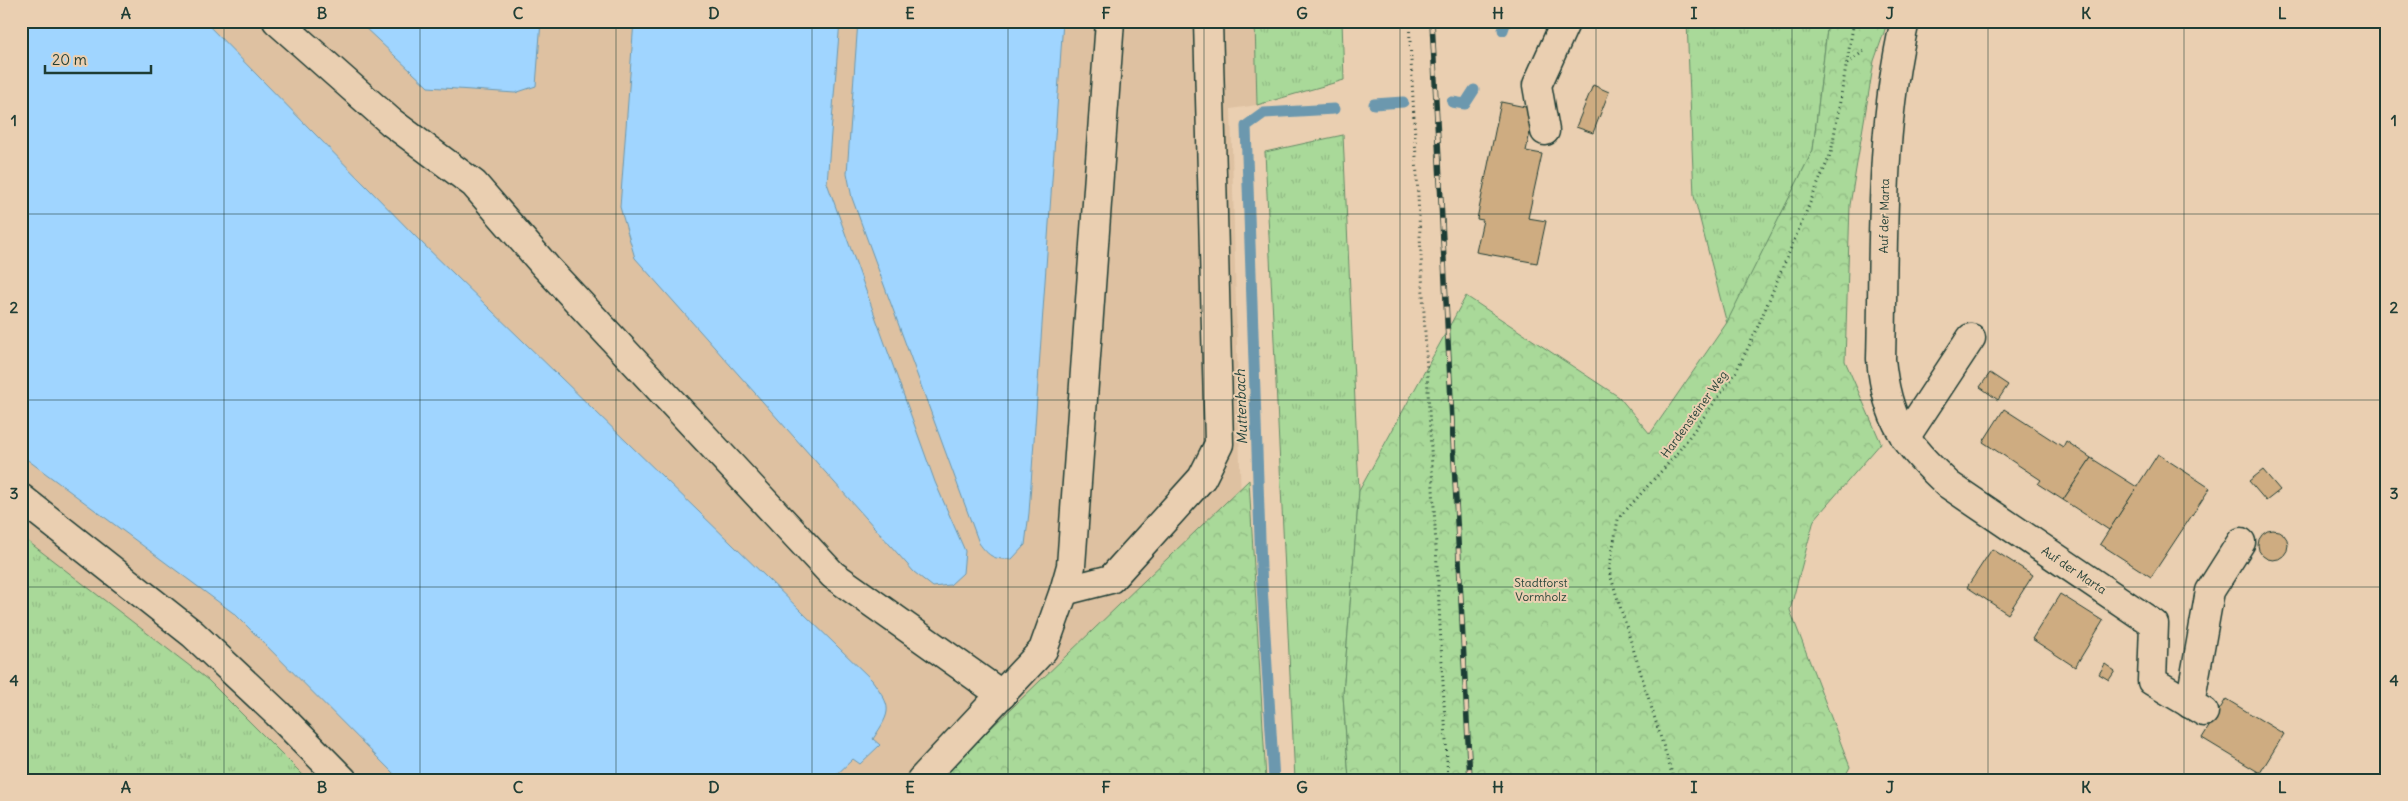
<svg xmlns="http://www.w3.org/2000/svg" width="2408" height="801" font-family="Delius,sans-serif">
	<style>
		.built { fill: #dec1a1 }
		.grass { fill: url(#grass-tufts); stroke: #648b66 }
		.forest { fill: url(#forest-crowns); stroke: #648b66 }
		.water { fill: #a0d5ff; stroke: #6c98ae }
		.lines { fill: none; stroke-linecap: round; stroke-linejoin: round }
		.stream { stroke: #6c98ae; stroke-width: 11 }
		.building { fill: #ceac81; stroke: #1f3d34 }
		.minor-casing { stroke: #1f3d34; stroke-width: 31 }
		.path { stroke: #1f3d34; stroke-width: 3; stroke-dasharray: 1 4; stroke-linecap: butt }
		.minor { stroke: #eacfb1; stroke-width: 28 }
		.rail-casing { stroke: #1f3d34; stroke-width: 5.5 }
		.rail { stroke: #eacfb1; stroke-width: 4; stroke-dasharray: 11; stroke-linecap: butt }
		.grid { fill: none; stroke: #1f3d34; stroke-width: 1; stroke-opacity: 0.55 }
		.labels { text-anchor: middle; dominant-baseline: central; stroke-width: 4; stroke-linejoin: round; paint-order: stroke }
		.street-label { font-size: 12px; fill: #1f3d34; stroke: #eacfb1 }
		.park-label { font-size: 12px; fill: #264539; stroke: #eacfb1 }
		.water-label { font-size: 14px; font-style: italic; fill: #25453e; stroke: #eacfb1 }
		.neatline { fill: none; stroke: #1f3d34; stroke-width: 2 }
		.grid-label { font-size: 16px; text-anchor: middle; font-weight: bold; fill: #1f3d34 }
	</style>
	<defs>
		<pattern id="grass-tufts" width="24" height="20" patternUnits="userSpaceOnUse" patternTransform="scale(1.25)"><rect width="24" height="20" fill="#a9d999"/><path d="M3 7l-1-3M5 7V3M7 7l1-3M15 17l-1-3M17 17v-4M19 17l1-3" fill="none" stroke="#91bb84"/></pattern>
		<pattern id="forest-crowns" width="20" height="18" patternUnits="userSpaceOnUse" patternTransform="scale(1.25)"><rect width="20" height="18" fill="#a9d999"/><path d="M2 6a3 3 0 1 1 6 0M12 15a3 3 0 1 1 6 0" fill="none" stroke="#91bb84"/></pattern>
	</defs>
	<rect width="100%" height="100%" fill="#eacfb1"/>
	<filter id="ink" filterUnits="userSpaceOnUse"><feTurbulence type="fractalNoise" baseFrequency=".02" numOctaves="2"/><feDisplacementMap in="SourceGraphic" scale="10" xChannelSelector="R" yChannelSelector="G"/><feConvolveMatrix kernelMatrix="1 2 1 2 8 2 1 2 1" color-interpolation-filters="sRGB"/></filter>
	<g filter="url(#ink)">
		<path class="built" d="M21 21H1255L1257 105 1231 109 1244 625 1254 780H21Z"/>
		<g class="grass">
			<path d="M1255 21H1342L1344 80 1257 105Z"/>
			<path d="M1687 21H1828L1813 150 1727 324 1694 196Z"/>
			<path d="M1343 135 1359 491 1343 695 1349 780H1295L1265 152Z"/>
			<path d="M21 536 208 680 308 780H21Z"/>
		</g>
		<g class="forest">
			<path d="M1828 21H1888L1874 61 1850 205 1845 361 1881 443 1814 520 1790 610 1850 767 1843 780H1349L1343 695 1359 491 1466 296 1619 397 1650 434 1726 324 1813 150Z"/>
			<path d="M1249 480 1266 780H937Z"/>
		</g>
		<g class="water">
			<path d="M21 21H204L420 241 872 680C892 708 892 710 873 739L880 745 860 764 853 759 831 780H400L236 615 21 455Z"/>
			<path d="M362 21H541L536 86 515 93 428 87 362 25Z"/>
			<path d="M634 21H840L827 183 935 482 965 551 963 573 950 585 933 587 914 572 635 258 620 207Z"/>
			<path d="M858 21H1063L1029 513 1025 545 1012 559C995 560 989 557 979 543L852 198 847 173Z"/>
		</g>
		<g class="lines">
			<g class="stream">
				<path d="M1503 30 1506 21"/>
				<path d="M1452 102 1465 104 1474 90"/>
				<path d="M1374 104 1403 102"/>
				<path d="M1274 780 1261 569 1246 126 1264 113 1334 109"/>
			</g>
		</g>
		<g class="building">
			<path d="M1593 85 1609 92 1593 133 1576 127Z"/>
			<path d="M1501 102 1535 109 1526 151 1542 154 1528 218 1546 221 1537 263 1476 252 1483 220 1477 219Z"/>
			<path d="M1990 373 2008 385 1998 400 1980 387Z"/>
			<path d="M2004 409 2063 447 2066 441 2091 458 2063 500 2038 484 2041 480 1983 442Z"/>
			<path d="M2158 454 2210 488 2151 577 2100 544Z"/>
			<path d="M2091 458 2137 487 2109 530 2063 500Z"/>
			<path d="M2263 470 2280 490 2266 501 2249 481Z"/>
			<circle cx="2273" cy="545" r="15"/>
			<path d="M1992 549 2033 575 2008 614 1967 587Z"/>
			<path d="M2060 594 2103 621 2075 667 2032 639Z"/>
			<path d="M2105 664 2115 671 2109 680 2099 674Z"/>
			<path d="M2226 699 2284 734 2260 773 2202 738Z"/>
		</g>
		<g class="lines">
			<defs>
				<g id="minor">
					<path d="M277 21 391 122 474 184 546 267 833 575 1002 695"/>
					<path d="M1905 21C1879 131 1884 247 1881 359 1887 421 1904 443 1949 485L2154 624 2152 681 2204 712"/>
					<path d="M1545 131 1537 85 1566 21"/>
					<path d="M1905 438 1971 338"/>
					<path d="M21 498 193 634 277 713 343 780"/>
					<path d="M1064 591 1111 579 1202 478 1219 444 1208 21"/>
					<path d="M2190 704 2210 591 2241 542"/>
					<path d="M921 780 1043 650 1064 591 1071 566 1110 21"/>
				</g>
			</defs>
			<use href="#minor" class="minor-casing"/>
			<g class="path">
				<path d="M1409 21 1448 780"/>
				<path d="M1847 64 1864 51"/>
				<path d="M1674 780 1609 571 1618 519 1675 456 1733 377 1753 338 1831 153 1854 21"/>
			</g>
			<use href="#minor" class="minor"/>
			<defs>
				<path id="rail" d="M1432 21 1470 780"/>
			</defs>
			<use href="#rail" class="rail-casing"/>
			<use href="#rail" class="rail"/>
		</g>
	</g>
	<path class="grid" d="M224 21V780M420 21V780M616 21V780M812 21V780M1008 21V780M1204 21V780M1400 21V780M1596 21V780M1792 21V780M1988 21V780M2184 21V780M21 214H2387M21 400H2387M21 587H2387"/>
	<g class="labels">
		<g class="street-label">
			<text transform="translate(1884 216) rotate(-89)">Auf der Marta</text>
			<text transform="translate(1694 414) rotate(-54)">Hardensteiner Weg</text>
			<text transform="translate(2074 570) rotate(34)">Auf der Marta</text>
		</g>
		<g class="park-label">
			<text x="1541" y="582">Stadtforst<tspan x="1541" dy="14">Vormholz</tspan></text>
		</g>
		<g class="water-label">
			<text transform="translate(1241 407) rotate(-92)">Muttenbach</text>
		</g>
	</g>
	<rect width="2408" height="801" fill="none" stroke="#eacfb1" stroke-width="55"/>
	<path d="M45 65v8h106v-8" fill="none" stroke="#1f3d34" stroke-width="2.5"/>
	<text x="52" y="65" font-size="15" fill="#1f3d34" stroke="#eacfb1" stroke-width="4" paint-order="stroke">20 m</text>
	<rect x="28" y="28" width="2352" height="746" class="neatline"/>
	<g class="grid-label">
		<text x="126" y="19">A</text>
		<text x="322" y="19">B</text>
		<text x="518" y="19">C</text>
		<text x="714" y="19">D</text>
		<text x="910" y="19">E</text>
		<text x="1106" y="19">F</text>
		<text x="1302" y="19">G</text>
		<text x="1498" y="19">H</text>
		<text x="1694" y="19">I</text>
		<text x="1890" y="19">J</text>
		<text x="2086" y="19">K</text>
		<text x="2282" y="19">L</text>
		<text x="14" y="126">1</text>
		<text x="2394" y="126">1</text>
		<text x="14" y="313">2</text>
		<text x="2394" y="313">2</text>
		<text x="14" y="499">3</text>
		<text x="2394" y="499">3</text>
		<text x="14" y="686">4</text>
		<text x="2394" y="686">4</text>
		<text x="126" y="793">A</text>
		<text x="322" y="793">B</text>
		<text x="518" y="793">C</text>
		<text x="714" y="793">D</text>
		<text x="910" y="793">E</text>
		<text x="1106" y="793">F</text>
		<text x="1302" y="793">G</text>
		<text x="1498" y="793">H</text>
		<text x="1694" y="793">I</text>
		<text x="1890" y="793">J</text>
		<text x="2086" y="793">K</text>
		<text x="2282" y="793">L</text>
	</g>
</svg>
